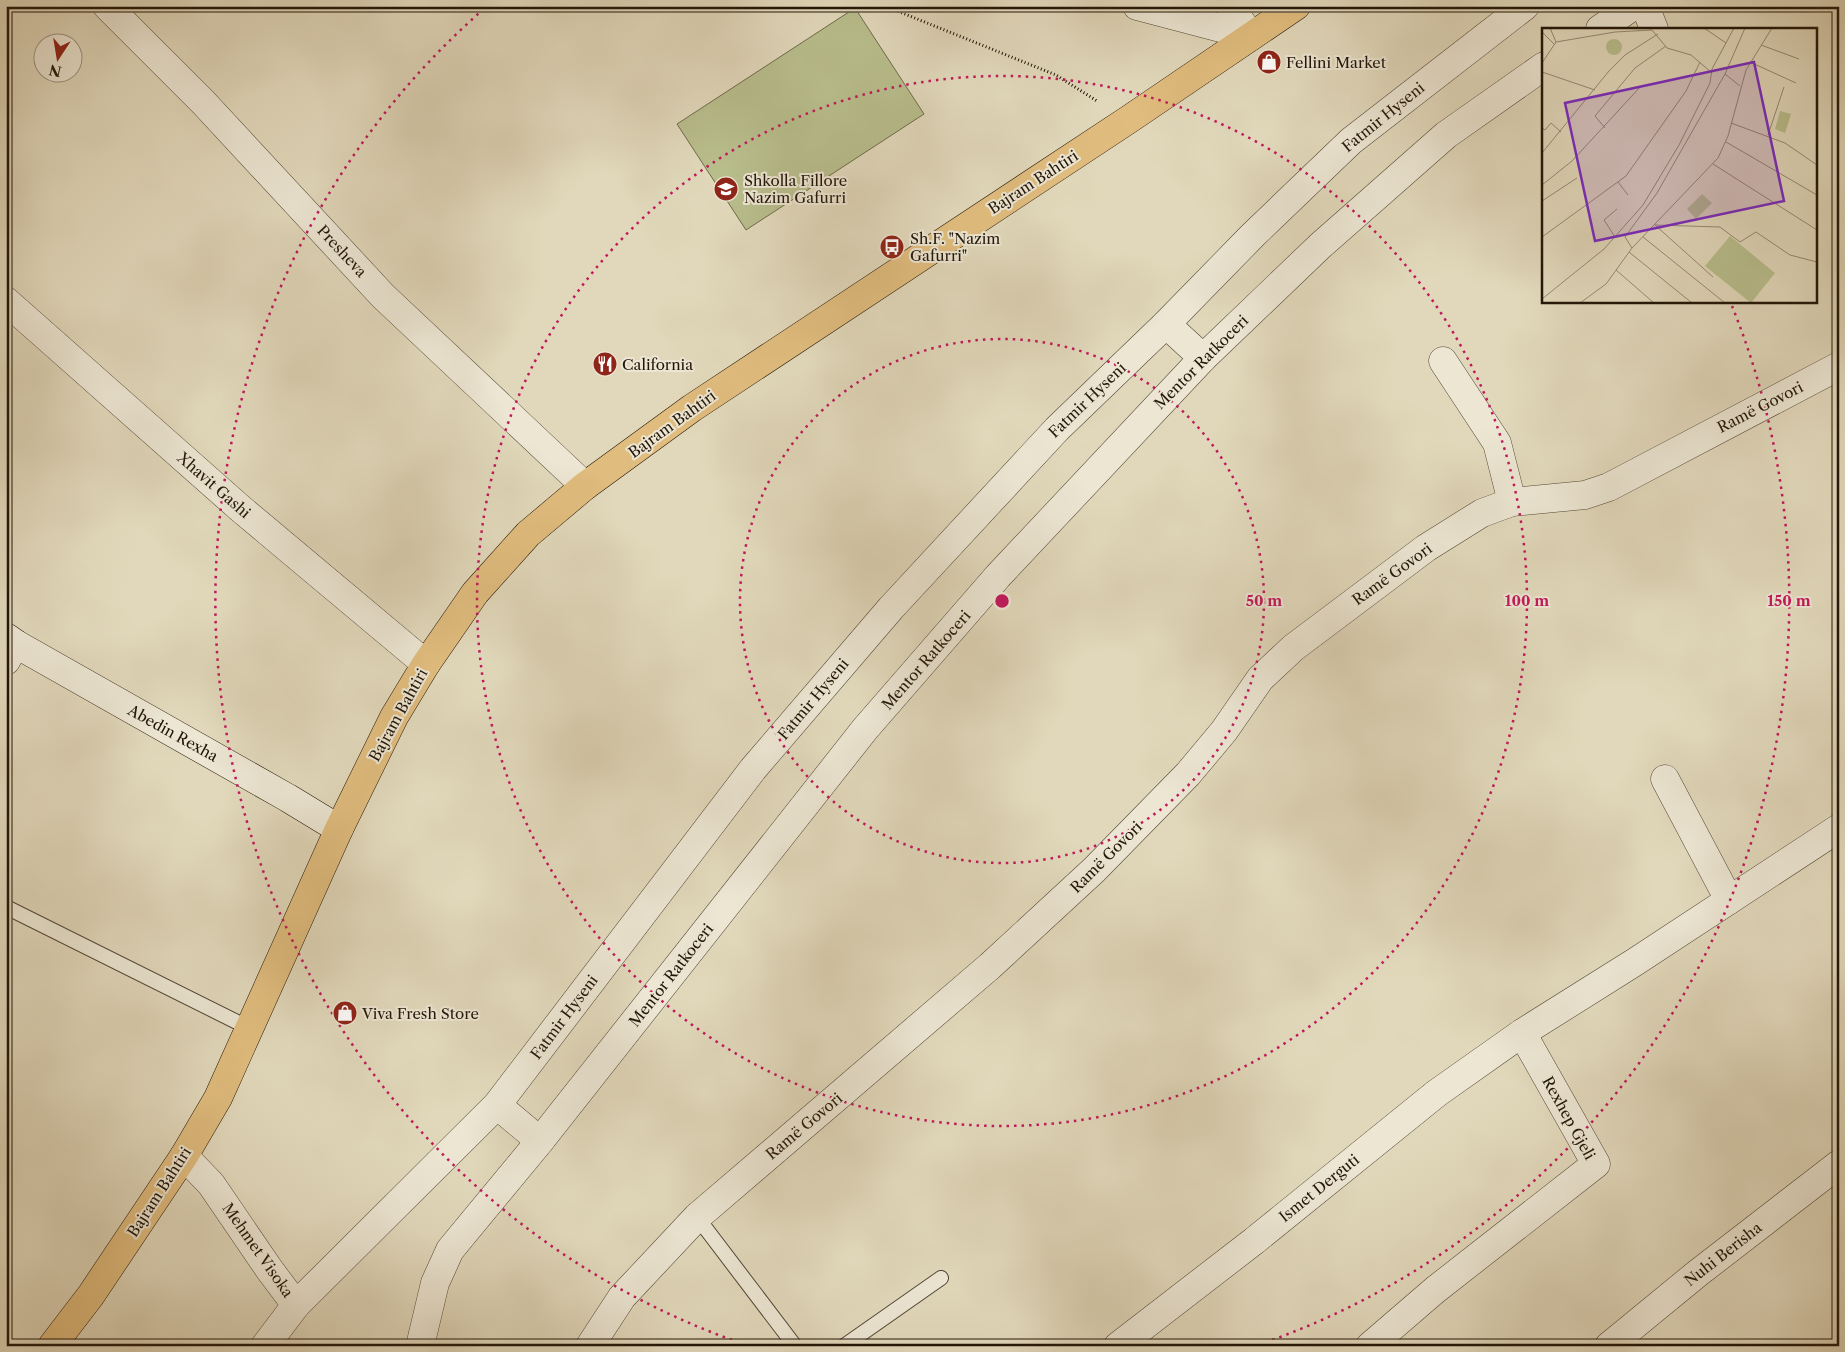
<svg xmlns="http://www.w3.org/2000/svg" width="1845" height="1352" font-family="'Libre Caslon Text',serif">
	<style>
		.green { fill: #b8bd8c; stroke: #6e6a4a }
		.lines { fill: none; stroke-linecap: round; stroke-linejoin: round }
		.lane-casing { stroke: #524636; stroke-width: 16 }
		.street-casing { stroke: #524636; stroke-width: 29 }
		.secondary-casing { stroke: #231609; stroke-width: 29 }
		.primary-casing { stroke: #231609; stroke-width: 29 }
		.path { stroke: #231609; stroke-width: 3; stroke-dasharray: 1 2.5; stroke-linecap: butt }
		.lane { stroke: #ece6d3; stroke-width: 14 }
		.street { stroke: #ece6d3; stroke-width: 28 }
		.secondary { stroke: #ece6d3; stroke-width: 28 }
		.primary { stroke: #e0bc7e; stroke-width: 28 }
		.ring { fill: none; stroke: #c2185b; stroke-width: 2.5; stroke-dasharray: 2.5 5 }
		.labels { text-anchor: middle; dominant-baseline: central; stroke-width: 4; stroke-linejoin: round; paint-order: stroke }
		.poi-label { font-size: 15px; fill: #231609; stroke: #ece6d3; text-anchor: start }
		.street-label { font-size: 15px; fill: #231609; stroke: #ece6d3 }
		.inset-road { fill: none; stroke: #958a74; stroke-width: 1 }
		.view { fill: #7b2cbf; fill-opacity: 0.15; stroke: #7b2cbf; stroke-width: 2.5 }
		.inset-edge { fill: none; stroke: #231609; stroke-width: 2.5 }
		.centre { fill: #c2185b; stroke: #ece6d3; stroke-width: 2.5 }
		.ring-label { font-size: 15px; text-anchor: middle; font-weight: bold; fill: #c2185b; stroke: #ece6d3; stroke-width: 4; stroke-linejoin: round; paint-order: stroke }
	</style>
	<rect width="100%" height="100%" fill="#e1d8bb"/>
	<filter id="stains"><feTurbulence type="fractalNoise" baseFrequency=".004" numOctaves="4"/><feColorMatrix values="0 0 0 0 .2 0 0 0 0 .09 0 0 0 0 .02 0 0 0 .5 -.17"/></filter>
	<radialGradient id="worn" r=".72"><stop offset=".6" stop-color="#630" stop-opacity="0"/><stop offset="1" stop-color="#630" stop-opacity=".3"/></radialGradient>
	<path class="green" d="M855 8 924 114 746 230 677 124Z"/>
	<g class="lines">
		<defs>
			<g id="lane">
				<path d="M6 907 249 1028"/>
				<path d="M697 1217 795 1346"/>
				<path d="M844 1346 941 1278"/>
			</g>
			<g id="street">
				<path d="M107 6 203 102 383 296 585 486"/>
				<path d="M1137 6 1251 36"/>
				<path d="M1230 6 1251 36"/>
				<path d="M1645 6 1654 29"/>
				<path d="M1600 29 1633 6"/>
				<path d="M6 301 241 509 426 664"/>
				<path d="M1203 358 1166 324 1253 235 1351 141 1525 6"/>
				<path d="M1443 361 1497 443 1512 502"/>
				<path d="M6 661 16 644"/>
				<path d="M1665 779 1729 900"/>
				<path d="M497 1105 540 1141"/>
				<path d="M184 1156 211 1184 269 1269 296 1305 265 1346"/>
				<path d="M296 1305 497 1105 753 769 891 608 1057 429 1166 324"/>
				<path d="M420 1346 435 1283 450 1250 540 1141 865 729 998 576 1203 358 1320 246 1446 135 1544 66"/>
				<path d="M590 1346 622 1297 697 1217 990 966 1094 870 1188 774 1224 731 1260 679 1293 648 1426 548 1482 513 1512 502 1585 495 1609 487 1839 366"/>
				<path d="M1118 1346 1254 1241 1437 1093 1522 1033 1635 962 1839 828"/>
				<path d="M1370 1346 1435 1290 1596 1164 1522 1033"/>
				<path d="M1609 1346 1698 1273 1839 1164"/>
			</g>
			<path id="secondary" d="M6 637 16 644 288 798 339 829"/>
			<path id="primary" d="M52 1346 91 1295 184 1156 218 1098 339 829 394 717 426 664 475 593 528 534 585 486 692 408 1128 120 1296 6"/>
		</defs>
		<use href="#lane" class="lane-casing"/>
		<use href="#street" class="street-casing"/>
		<use href="#secondary" class="secondary-casing"/>
		<use href="#primary" class="primary-casing"/>
		<path class="path" d="M885 6 1056 75 1097 101"/>
		<use href="#lane" class="lane"/>
		<use href="#street" class="street"/>
		<use href="#secondary" class="secondary"/>
		<use href="#primary" class="primary"/>
	</g>
	<g class="ring">
		<circle cx="1002" cy="601" r="262"/>
		<circle cx="1002" cy="601" r="525"/>
		<path d="M746 1345A787 787 0 0 1 486 7M1732 306A787 787 0 0 1 1258 1345"/>
	</g>
	<defs>
		<symbol id="shop-disc" viewBox="-11 -11 22 22"><circle r="9.5" fill="#8f2418" stroke="#ece6d3"/><path d="M-5-2.5h2.3a2.7 3.5 0 0 1 5.4 0H5L5.5 6h-11ZM-1.5-2.5h3a1.5 2.3 0 0 0-3 0Z" fill="#fff"/></symbol>
		<symbol id="school-disc" viewBox="-11 -11 22 22"><circle r="9.5" fill="#8f2418" stroke="#ece6d3"/><path d="M0-5L7-2L0 1L-7-2ZM-4 1L0 2.5L4 1V4Q0 6-4 4Z" fill="#fff"/></symbol>
		<symbol id="bus-disc" viewBox="-11 -11 22 22"><circle r="9.5" fill="#8f2418" stroke="#ece6d3"/><path d="M-5-6H5V4H4V6H2V4H-2V6H-4V4H-5ZM-3.5-4V0h7V-4ZM-3.5 1.2v1.5H-2V1.2ZM2 1.2v1.5H3.5V1.2Z" fill="#fff"/></symbol>
		<symbol id="restaurant-disc" viewBox="-11 -11 22 22"><circle r="9.5" fill="#8f2418" stroke="#ece6d3"/><path d="M-5-6h1v4h1v-4h1v4h1v-4h1v5L-1.5 .5V6h-2V.5L-5-1ZM5-6V6H3V1.5H1.5Q1.5-4 5-6Z" fill="#fff"/></symbol>
	</defs>
	<g fill-rule="evenodd">
		<use href="#shop-disc" x="1255" y="48" width="28" height="28"/>
		<use href="#school-disc" x="712" y="175" width="28" height="28"/>
		<use href="#bus-disc" x="878" y="233" width="28" height="28"/>
		<use href="#restaurant-disc" x="591" y="350" width="28" height="28"/>
		<use href="#shop-disc" x="331" y="999" width="28" height="28"/>
	</g>
	<g class="labels">
		<g class="poi-label">
			<text x="1286" y="62">Fellini Market</text>
			<text x="744" y="180">Shkolla Fillore<tspan x="744" dy="17">Nazim Gafurri</tspan></text>
			<text x="910" y="238">Sh.F. "Nazim<tspan x="910" dy="17">Gafurri"</tspan></text>
			<text x="622" y="364">California</text>
			<text x="362" y="1013">Viva Fresh Store</text>
		</g>
		<g class="street-label">
			<text transform="translate(1383 117) rotate(-39)">Fatmir Hyseni</text>
			<text transform="translate(1033 182) rotate(-33)">Bajram Bahtiri</text>
			<text transform="translate(342 251) rotate(47)">Presheva</text>
			<text transform="translate(1201 362) rotate(-45)">Mentor Ratkoceri</text>
			<text transform="translate(1087 400) rotate(-44)">Fatmir Hyseni</text>
			<text transform="translate(1760 407) rotate(-27)">Ramë Govori</text>
			<text transform="translate(672 424) rotate(-36)">Bajram Bahtiri</text>
			<text transform="translate(214 485) rotate(41)">Xhavit Gashi</text>
			<text transform="translate(1392 574) rotate(-36)">Ramë Govori</text>
			<text transform="translate(926 660) rotate(-49)">Mentor Ratkoceri</text>
			<text transform="translate(813 699) rotate(-50)">Fatmir Hyseni</text>
			<text transform="translate(398 715) rotate(-61)">Bajram Bahtiri</text>
			<text transform="translate(173 733) rotate(29)">Abedin Rexha</text>
			<text transform="translate(1106 857) rotate(-45)">Ramë Govori</text>
			<text transform="translate(671 975) rotate(-52)">Mentor Ratkoceri</text>
			<text transform="translate(564 1017) rotate(-53)">Fatmir Hyseni</text>
			<text transform="translate(1569 1118) rotate(61)">Rexhep Gjeli</text>
			<text transform="translate(804 1126) rotate(-40)">Ramë Govori</text>
			<text transform="translate(1319 1188) rotate(-39)">Ismet Derguti</text>
			<text transform="translate(159 1192) rotate(-57)">Bajram Bahtiri</text>
			<text transform="translate(258 1250) rotate(55)">Mehmet Visoka</text>
			<text transform="translate(1723 1254) rotate(-38)">Nuhi Berisha</text>
		</g>
	</g>
	<g transform="translate(1542 28)">
		<rect width="275" height="275" fill="#e1d8bb"/>
		<path d="M64 19a8 8 0 1 1 16 0a8 8 0 1 1-16 0ZM238 83 249 86 243 105 233 101ZM160 166 170 175 154 191 145 181ZM188 208 233 245 209 275 163 238Z" fill="#b8bd8c"/>
		<path class="inset-road" d="M8 0 14 14M162 0 184 15M0 4 13 17M14 14 73 4 110 2 125 20 149 27 169 44M219 17 257 31M208 34 254 55M0 35 14 14M0 44 53 62M198 58 183 46 203 0M189 95 243 115 275 137M0 100 3 102 9 95 19 104M63 100 53 88 93 40 124 18M226 107 242 59M184 114 275 167M0 125 67 43 83 27 116 6M171 136 275 202M76 154 86 167M0 157 30 133 99 58M115 165 183 46M0 173 35 150M113 197 178 199 198 214 214 204 248 227 275 234M113 197 171 249M0 209 84 148 144 63 158 34M73 209 62 192 75 181M101 209 183 275M90 220 83 209 115 165M87 224 150 275M74 242 112 275M0 271 62 221 101 177 137 117 168 55 170 41 192 0M38 275 64 256 90 220 176 130 186 108 204 42 230 0"/>
		<path class="view" d="M212 34 242 173 53 213 23 75Z"/>
		<rect width="275" height="275" class="inset-edge"/>
	</g>
	<circle cx="1002" cy="601" r="8" class="centre"/>
	<g class="ring-label">
		<text x="1264" y="606">50 m</text>
		<text x="1527" y="606">100 m</text>
		<text x="1789" y="606">150 m</text>
	</g>
	<rect width="1845" height="1352" fill="none" stroke="#e1d8bb" stroke-width="25"/>
	<rect x="8" y="8" width="1830" height="1337" fill="none" stroke="#231609" stroke-width="2.5"/>
	<rect x="12" y="12" width="1820" height="1327" fill="none" stroke="#231609"/>
	<g transform="translate(58 58) rotate(192)"><circle r="24" fill="#ece6d3" stroke="#9c9382"/>
	<path d="M0-4L9 19L0 12L-9 19Z" fill="#8f2418"/>
	<text y="-8" font-size="14" font-weight="bold" text-anchor="middle" fill="#231609">N</text>
	</g>
	<rect width="100%" height="100%" filter="url(#stains)"/>
	<rect width="100%" height="100%" fill="url(#worn)"/>
</svg>
